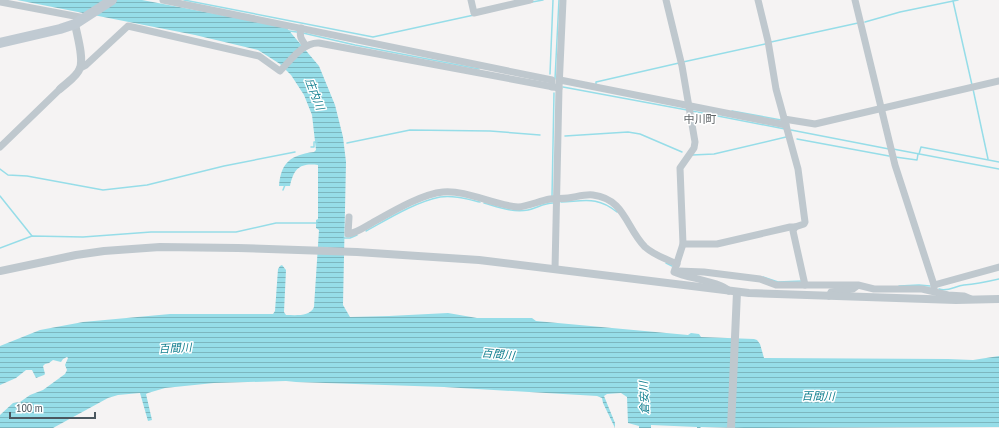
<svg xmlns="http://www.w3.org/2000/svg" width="999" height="428" font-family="'PT Sans Narrow','Noto Sans JP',sans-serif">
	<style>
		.water { fill: url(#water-rules) }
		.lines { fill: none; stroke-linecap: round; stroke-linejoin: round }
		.stream { stroke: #96dde8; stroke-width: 1.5 }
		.minor { stroke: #bfc8ce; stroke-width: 7 }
		.tertiary { stroke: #bfc8ce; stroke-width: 8 }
		.secondary { stroke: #c0cad2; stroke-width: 10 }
		.labels { text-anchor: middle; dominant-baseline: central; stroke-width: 3; stroke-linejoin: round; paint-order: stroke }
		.water-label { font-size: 11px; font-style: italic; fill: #158191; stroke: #fff }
		.neighbourhood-label { font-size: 11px; fill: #5f6467; stroke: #fff }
	</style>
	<defs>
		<pattern id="water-rules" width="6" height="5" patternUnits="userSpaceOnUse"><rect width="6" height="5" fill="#96dde8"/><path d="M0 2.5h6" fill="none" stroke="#7cb6bf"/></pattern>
	</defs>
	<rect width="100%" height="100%" fill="#f5f3f3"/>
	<path class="water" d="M17 0H142L286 27 319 66 335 105 343 137 346 162 343 305 350 317 389 316 448 313 477 318H532L536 321 688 335 691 333 699 334 701 337 754 339 757 340 760 344 764 358H767L948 359 973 360 999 356V427L744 428 701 427 700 428H697V427L651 425V428H639V426L628 423 627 397 621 393 607 394 604 396 615 423V428L603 403 602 398 597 396 444 387 296 382 286 381 214 383 165 388 148 393 146 394 152 420 148 421 140 393 118 395 108 398 53 428H0V415L13 403 20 402 30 395 43 390 65 374 67 370 65 365 68 358 67 357 63 359 61 362 53 360 49 363 45 364 43 366 45 374 44 375 36 378 32 370H26L16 378 0 385V346L40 330 83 322 170 314H273L275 311 278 269 280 266 282 265 286 270 284 312 286 315C295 315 310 317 314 307L319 230 316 228V220L318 219V165C300 163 294 168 290 186H279C281 162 291 155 314 152L316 150 312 115 304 95 291 75 280 64 258 50 195 35Z"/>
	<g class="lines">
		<g class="stream">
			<path d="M184 0 373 37 474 15"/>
			<path d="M953 1 972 85"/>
			<path d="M532 2 543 0"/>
			<path d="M865 22 900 12 958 0"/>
			<path d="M289 31 297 32"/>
			<path d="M303 33 355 45 479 69"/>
			<path d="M771 42 858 23"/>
			<path d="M683 62 765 44"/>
			<path d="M550 74 553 0"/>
			<path d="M555 79 559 0"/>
			<path d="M596 85V82L679 63"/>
			<path d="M563 87 687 110"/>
			<path d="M973 89 988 159"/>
			<path d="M692 111 785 129"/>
			<path d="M732 111 781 120"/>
			<path d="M791 130 889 149"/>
			<path d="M565 136 628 132 640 134 682 152"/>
			<path d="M797 139 889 156"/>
			<path d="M347 143 410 130 490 131 540 135"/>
			<path d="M311 147H314V142H317"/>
			<path d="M893 149 999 169"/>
			<path d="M919 154 921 147 999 162"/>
			<path d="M692 155 714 154 786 137"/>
			<path d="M895 157 917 160 918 154"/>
			<path d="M0 169 8 175 27 176 103 190 147 185 224 166 295 152"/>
			<path d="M283 190 285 185"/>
			<path d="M0 196 32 236"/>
			<path d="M552 197 554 93"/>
			<path d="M561 202C585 201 597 196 617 212"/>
			<path d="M484 203C498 207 513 213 528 210 537 208 544 203 553 203"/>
			<path d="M366 231C388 219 415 202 440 197 453 195 467 199 480 202"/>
			<path d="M344 238H350L357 235"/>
			<path d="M0 248 32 236 83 237 151 232H236L276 223H317"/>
			<path d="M666 263 672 266"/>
			<path d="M763 277 778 282 803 281"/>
			<path d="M899 286 919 285 930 286"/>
			<path d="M939 289C948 292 955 286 964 285 977 284 986 282 999 279"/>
		</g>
		<g class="minor">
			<path d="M163 0 552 80V87"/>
			<path d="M471 0 474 13 530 0"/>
			<path d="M666 0 682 66 695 142 694 148 680 168 683 244 674 272C687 278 722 282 729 291"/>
			<path d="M758 0 768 41 776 89 798 169 805 222 804 224 795 227 793 231 805 285"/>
			<path d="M855 0 895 165 934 285V291"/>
			<path d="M0 2 85 18"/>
			<path d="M301 28C299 36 301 39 306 46"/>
			<path d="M80 68 86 65 128 26 259 56 280 71C291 60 303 42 319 43L559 88"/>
			<path d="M560 80 786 125"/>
			<path d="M784 119 815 124 999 81"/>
			<path d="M0 147 60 89"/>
			<path d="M349 217 348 234C356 233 363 228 370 224 390 213 421 194 443 192 467 190 493 205 518 207 529 206 539 201 550 199 556 198 562 199 568 198 576 197 585 194 593 195 625 199 626 228 645 247 654 255 666 259 677 264"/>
			<path d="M683 244H717L790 227H795"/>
			<path d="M555 269 559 88 563 0"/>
			<path d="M678 271 704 272 760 279 776 285H858L874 289H922L948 295 964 296 971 299"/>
			<path d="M934 285 999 267"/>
			<path d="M829 296 831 292 853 289 857 286"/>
		</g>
		<g class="tertiary">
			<path d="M60 89C66 83 77 77 80 68 84 58 77 35 75 24"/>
			<path d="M0 271 76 255 104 251 160 247 238 248 357 252 479 260 749 293 956 300 999 299"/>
			<path d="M731 428 737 292"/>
		</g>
		<path class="secondary" d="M0 43 60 29 75 24 112 0"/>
	</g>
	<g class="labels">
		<g class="water-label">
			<text transform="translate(315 94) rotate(69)">庄内川</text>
			<text transform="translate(175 348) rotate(-3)">百間川</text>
			<text transform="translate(498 354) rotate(5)">百間川</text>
			<text transform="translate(818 396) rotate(1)">百間川</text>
			<text transform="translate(644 398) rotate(-92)">倉安川</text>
		</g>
		<g class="neighbourhood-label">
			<text x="700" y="119">中川町</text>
		</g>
	</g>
	<path d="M10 412v6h85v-6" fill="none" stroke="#4b575f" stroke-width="2"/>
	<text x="16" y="412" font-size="12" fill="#4b575f" stroke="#ffffff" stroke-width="3" paint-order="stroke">100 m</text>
</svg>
